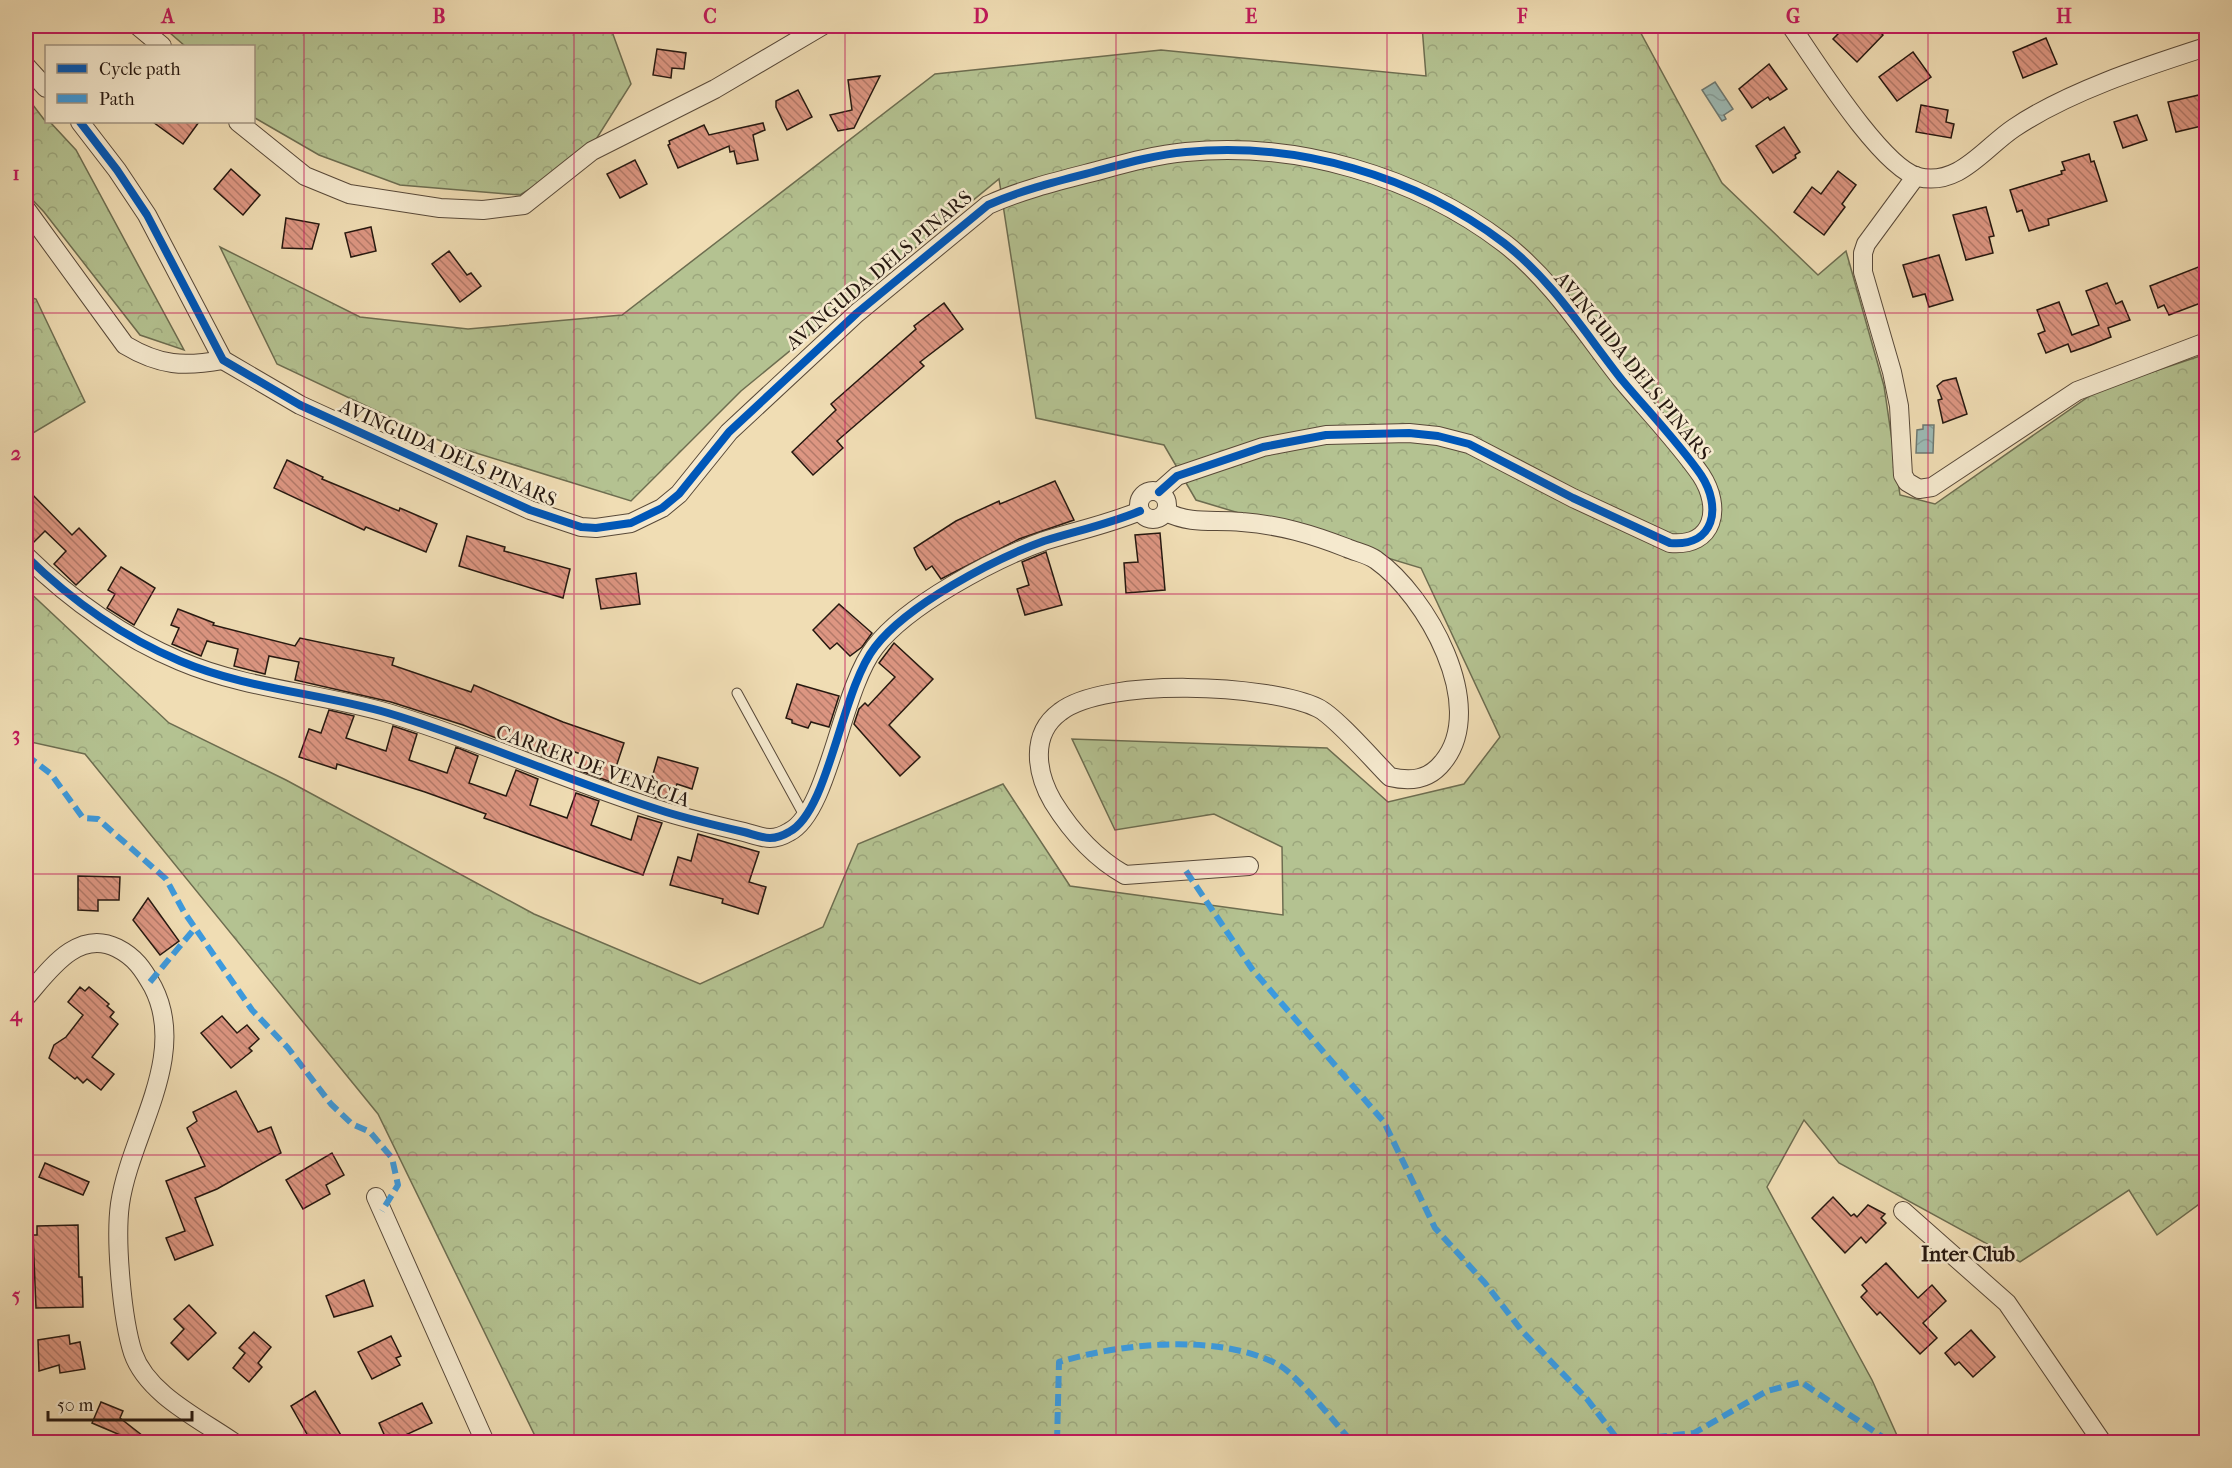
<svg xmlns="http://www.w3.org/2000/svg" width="2232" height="1468" font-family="'IM FELL French Canon',serif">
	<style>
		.forest { fill: url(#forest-crowns); stroke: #6d6d50; stroke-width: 1.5 }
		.water { fill: url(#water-waves); stroke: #6d7973; stroke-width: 1.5 }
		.building { fill: url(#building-back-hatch); stroke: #261810; stroke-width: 1.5 }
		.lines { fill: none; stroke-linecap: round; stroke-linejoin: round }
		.service-casing { stroke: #584939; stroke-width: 11 }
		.minor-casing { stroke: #584939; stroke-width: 20 }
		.service { stroke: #f5e9ce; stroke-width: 9 }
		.minor { stroke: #f5e9ce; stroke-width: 18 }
		.quiet { stroke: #3c9ade; stroke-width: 6; stroke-dasharray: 12 6; stroke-linecap: butt }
		.cycleway-casing { stroke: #f5e9ce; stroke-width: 11 }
		.cycleway { stroke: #0057b8; stroke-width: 8 }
		.grid { fill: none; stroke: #c2185b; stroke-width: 1.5; stroke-opacity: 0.55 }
		.labels { text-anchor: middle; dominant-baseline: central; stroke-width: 5; stroke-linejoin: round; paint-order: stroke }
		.street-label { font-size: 20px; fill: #261810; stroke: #f5e9ce }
		.neighbourhood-label { font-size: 21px; font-weight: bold; fill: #261810; stroke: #f5e9ce }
		.neatline { fill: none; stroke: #c2185b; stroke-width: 2 }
		.grid-label { font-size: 20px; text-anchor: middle; font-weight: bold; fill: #c2185b }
	</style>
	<defs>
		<pattern id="forest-crowns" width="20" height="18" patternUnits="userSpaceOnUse" patternTransform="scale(1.5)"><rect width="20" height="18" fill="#b4c291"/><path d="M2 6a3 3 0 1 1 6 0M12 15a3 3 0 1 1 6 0" fill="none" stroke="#9ba67c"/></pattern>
		<pattern id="water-waves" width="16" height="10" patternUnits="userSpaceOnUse" patternTransform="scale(1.5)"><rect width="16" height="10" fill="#9cbab5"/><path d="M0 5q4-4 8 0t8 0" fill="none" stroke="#869f9b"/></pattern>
		<pattern id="building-back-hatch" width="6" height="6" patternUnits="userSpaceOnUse" patternTransform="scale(1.5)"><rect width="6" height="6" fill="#dd9682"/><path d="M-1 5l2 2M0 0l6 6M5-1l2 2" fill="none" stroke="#b37969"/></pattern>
	</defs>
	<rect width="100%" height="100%" fill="#f0ddb4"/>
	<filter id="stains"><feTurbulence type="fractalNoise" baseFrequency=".00333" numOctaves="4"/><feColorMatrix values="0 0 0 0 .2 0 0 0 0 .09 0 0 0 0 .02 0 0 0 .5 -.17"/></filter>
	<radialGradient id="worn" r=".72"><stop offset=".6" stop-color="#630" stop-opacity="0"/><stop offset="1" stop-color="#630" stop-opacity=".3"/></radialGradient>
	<g class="forest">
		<path d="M162 26H610L631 84 595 141 556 173 520 195 400 185 319 155 255 118 254 46H185Z"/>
		<path d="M1422 26H1637L1722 183 1818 275 1846 251 1884 386 1900 495 1935 504 2098 390 2206 354V1199L2157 1235 2129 1190 2020 1262 1839 1163 1804 1120 1767 1187 1872 1380 1900 1442H538L378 1114 85 754 26 741V589L169 723 286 780 534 914 700 984 823 927 858 844 1003 784 1070 886 1283 915 1282 847 1214 814 1115 830 1072 739 1327 748 1388 802 1464 784 1500 737 1421 568 1196 500 1164 445 1036 418 999 179 741 391 631 501 447 444 277 364 220 247 360 317 468 329 622 315 935 74 1161 50 1426 76Z"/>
		<path d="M26 96 46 122H50L76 150 184 350 140 335 44 212 26 193Z"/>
		<path d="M26 296 36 299 85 402 28 436 26 433Z"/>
	</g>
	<g class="water">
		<path d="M1715 82 1733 109 1724 115 1726 119 1722 121 1702 90Z"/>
		<path d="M1923 425H1934L1933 453H1916L1917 430 1923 429Z"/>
	</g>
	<g class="building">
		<path d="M1846 26H1873L1883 35 1857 62 1833 39Z"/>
		<path d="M2046 38 2057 64 2023 78 2013 52Z"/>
		<path d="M657 49 686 53 684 69 672 68 671 78 653 75Z"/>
		<path d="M1913 52 1931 77 1897 101 1879 77Z"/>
		<path d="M1769 64 1787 89 1770 100 1768 97 1752 108 1739 89Z"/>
		<path d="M880 76 854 128 838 131 830 115 852 110 848 80Z"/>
		<path d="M798 90 812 117 787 130 776 107V101Z"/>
		<path d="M2199 95 2206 125 2176 132 2168 102Z"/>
		<path d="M1921 105 1948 110 1946 122 1954 124 1951 138 1916 132Z"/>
		<path d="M2137 115 2147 140 2123 148 2114 122Z"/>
		<path d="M153 122H199L183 144Z"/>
		<path d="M763 123 765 130 753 135 758 160 737 164 734 151 730 152 729 146 678 168 668 145 670 144 669 141 704 125 709 135Z"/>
		<path d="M1784 127 1800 152 1795 155 1796 158 1773 173 1756 146Z"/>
		<path d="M2089 154 2091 162 2094 161 2107 201 2048 219 2049 225 2029 231 2022 210 2017 212 2010 190 2062 174 2061 171 2065 170 2062 162Z"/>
		<path d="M635 160 647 184 620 198 607 174Z"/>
		<path d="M231 169 260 195 243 215 214 189Z"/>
		<path d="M1838 171 1856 185 1842 204 1845 207 1824 235 1794 212 1812 187 1821 194Z"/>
		<path d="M1986 207 1994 236 1989 237 1993 253 1966 260 1953 215Z"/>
		<path d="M286 218 319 224 312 249 282 248Z"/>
		<path d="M371 227 376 251 351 257 345 233Z"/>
		<path d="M449 251 467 275 471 273 481 286 460 302 432 264Z"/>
		<path d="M1939 255 1953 300 1929 307 1925 294 1913 297 1903 265Z"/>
		<path d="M2206 264V301L2169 315 2164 305 2158 308 2150 286Z"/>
		<path d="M2107 283 2116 304 2122 301 2130 320 2108 328 2111 337 2091 345 2071 352 2068 344 2046 353 2038 334 2045 331 2037 310 2059 302 2072 335 2099 325 2086 291Z"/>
		<path d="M944 303 963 329 920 362 924 366 837 441 843 448 813 475 792 452 836 410 831 404 916 329 914 326Z"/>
		<path d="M1956 378 1967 414 1943 423 1938 400 1942 399 1937 386 1943 381Z"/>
		<path d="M287 460 323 477 322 479 399 511 400 508 437 524 426 552 366 527 364 530 274 488Z"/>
		<path d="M1055 481 1074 520 1019 539 941 579 932 566 926 570 917 555 914 548 956 521 999 501 1000 504Z"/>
		<path d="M26 488 72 535 79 528 106 556 76 585 54 564 66 551 45 531 30 546 26 545Z"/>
		<path d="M1160 533 1165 590 1126 593 1124 563 1138 562 1135 535Z"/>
		<path d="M467 536 505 547 504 551 570 569 563 598 459 566Z"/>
		<path d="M1046 552 1062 605 1025 615 1017 589 1029 585 1022 562Z"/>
		<path d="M121 567 155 588 134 625 107 608 115 594 108 590Z"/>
		<path d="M636 573 640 604 601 609 596 579Z"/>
		<path d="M839 604 872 633 862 647 850 656 837 643 830 649 813 630Z"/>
		<path d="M178 609 214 623 213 625 295 646 300 638 394 658 392 665 471 692 474 685 563 722 624 743 611 782 581 771 586 756 553 744 547 758 463 725 391 702 295 680 299 662 269 656 265 674 234 666 238 649 207 641 201 656 172 644 179 628 171 625Z"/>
		<path d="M894 643 933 679 889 725 920 757 900 776 854 724 859 709 865 703 868 706 895 677 879 663Z"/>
		<path d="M797 684 839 696 829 727 811 722 808 728 792 723V720L786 718Z"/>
		<path d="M329 710 354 716 346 738 386 751 393 726 417 734 409 760 447 773 456 747 478 756 469 783 506 796 516 770 538 779 530 805 567 818 576 793 599 801 591 825 631 840 638 816 662 823 643 875 484 818 486 814 425 792 337 764 336 769 299 757 309 729 321 733Z"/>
		<path d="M658 757 698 768 692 789 677 784 670 802 655 797 659 783 651 781Z"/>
		<path d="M698 834 759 852 749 882 766 887 758 914 722 903 723 899 670 885 678 857 691 861Z"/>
		<path d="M78 876 120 877 119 900H98V911L78 910Z"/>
		<path d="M148 898 179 941 160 955 133 920Z"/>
		<path d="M80 987 85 991 89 987 109 1004 107 1006 114 1012 110 1017 118 1024 92 1057 114 1074 101 1090 87 1079 83 1083 77 1077 75 1079 49 1058 54 1045 66 1037 83 1015 68 1002Z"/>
		<path d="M222 1016 237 1033 247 1025 259 1039 249 1048 252 1051 231 1068 201 1033Z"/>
		<path d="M236 1091 258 1132 271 1127 281 1153 217 1189 195 1198 213 1245 175 1260 166 1238 185 1231 166 1181 205 1166 187 1128 197 1121 193 1112Z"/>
		<path d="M332 1153 344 1175 326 1185 330 1194 303 1209 286 1180Z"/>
		<path d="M45 1163 89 1182 83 1195 39 1177Z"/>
		<path d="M1833 1197 1851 1216 1854 1214 1857 1217 1868 1205 1885 1214 1881 1218 1886 1223 1866 1243 1861 1237 1845 1253 1812 1218Z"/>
		<path d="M78 1225 79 1277H82L83 1307 36 1308 33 1235H37V1226Z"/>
		<path d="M1886 1263 1918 1298 1932 1285 1946 1301 1923 1323 1937 1338 1920 1354 1880 1312 1877 1315 1861 1297 1867 1291 1862 1285Z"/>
		<path d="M364 1280 373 1306 334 1317 326 1296Z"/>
		<path d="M189 1305 216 1333 188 1360 171 1343 184 1329 174 1319Z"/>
		<path d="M1971 1330 1995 1357 1973 1377 1959 1362 1955 1365 1945 1353Z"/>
		<path d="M254 1332 271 1347 258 1363 262 1367 249 1382 233 1368 245 1353 239 1348Z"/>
		<path d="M69 1335 70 1344 80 1342 85 1369 60 1373 59 1365 39 1371 38 1340Z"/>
		<path d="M391 1336 401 1356 396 1358 400 1365 372 1379 358 1352Z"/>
		<path d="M315 1391 342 1437 333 1443H312L291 1406Z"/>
		<path d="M101 1402 123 1411 120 1418 152 1443H139L92 1423Z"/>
		<path d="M422 1403 432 1423 388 1443 379 1423Z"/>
	</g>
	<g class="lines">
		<defs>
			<path id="service" d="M737 693 805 817"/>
			<g id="minor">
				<path d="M138 26 162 46"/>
				<path d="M1791 26C1814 59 1881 167 1918 177 1959 187 1984 148 2014 128 2069 91 2144 67 2206 47"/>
				<path d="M26 66 46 88"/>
				<path d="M80 122 117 170 147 215 223 360 300 405 530 510 581 527 596 528 631 523 662 508 679 494 729 432 857 313 988 205C1021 190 1058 181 1093 172 1123 164 1154 155 1186 152 1296 141 1416 176 1504 243 1552 280 1585 333 1622 380 1648 411 1678 442 1701 475 1722 507 1715 547 1670 543L1573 498 1469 444 1438 436 1409 433 1326 435 1263 447 1177 476 1159 492"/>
				<path d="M238 122 305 176 349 194 440 208 483 210 524 205 592 151 715 89 822 26"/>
				<path d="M1916 176 1866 244 1863 253V272L1892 372 1899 406 1903 475 1907 482 1919 489 1932 487 2077 391 2206 342"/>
				<path d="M26 209 125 345C160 366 184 367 223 360"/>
				<circle cx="1153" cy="505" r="14"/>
				<path d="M1166 512C1192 525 1214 519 1242 522 1280 525 1311 534 1347 548 1356 552 1368 554 1376 560 1426 595 1489 706 1443 762 1429 780 1411 782 1390 777 1374 761 1335 716 1318 708 1268 684 1105 677 1060 712 1030 734 1036 773 1053 802 1071 831 1095 858 1125 875L1249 866"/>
				<path d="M26 556C70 599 123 637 180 661 246 689 319 693 388 713 482 741 572 783 666 812 692 820 718 826 744 832 752 834 762 838 770 838 776 838 784 835 789 832 829 812 841 690 875 647 907 605 994 559 1044 541 1076 531 1109 524 1140 511"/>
				<path d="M26 997C48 972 77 928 117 948 135 957 143 969 153 987 189 1057 130 1134 120 1204 115 1240 122 1319 133 1353 147 1394 200 1419 233 1442"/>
				<path d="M376 1197 485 1442"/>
				<path d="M1903 1211 2007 1303 2102 1442"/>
			</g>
		</defs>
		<use href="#service" class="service-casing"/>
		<use href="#minor" class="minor-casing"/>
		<use href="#service" class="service"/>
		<use href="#minor" class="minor"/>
		<g class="quiet">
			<path d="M26 755 51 774 83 818 98 819 166 879 184 912 252 1010 288 1048 331 1104 352 1124 370 1132 392 1158 398 1185 382 1211"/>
			<path d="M1186 871 1252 969 1384 1122 1435 1228 1485 1283 1522 1331 1587 1399 1619 1441 1694 1433 1767 1391 1801 1382 1890 1442"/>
			<path d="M150 982 195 928"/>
			<path d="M1057 1442 1059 1362C1122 1343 1219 1333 1279 1365 1299 1377 1335 1423 1352 1442"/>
		</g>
		<defs>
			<g id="cycleway">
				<path d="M80 122 117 170 147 215 223 360 300 405 530 510 581 527 596 528 631 523 662 508 679 494 729 432 857 313 988 205C1021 190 1058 181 1093 172 1123 164 1154 155 1186 152 1296 141 1416 176 1504 243 1552 280 1585 333 1622 380 1648 411 1678 442 1701 475 1722 507 1715 547 1670 543L1573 498 1469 444 1438 436 1409 433 1326 435 1263 447 1177 476 1159 492"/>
				<path d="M26 556C70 599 123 637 180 661 246 689 319 693 388 713 482 741 572 783 666 812 692 820 718 826 744 832 752 834 762 838 770 838 776 838 784 835 789 832 829 812 841 690 875 647 907 605 994 559 1044 541 1076 531 1109 524 1140 511"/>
			</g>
		</defs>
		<use href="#cycleway" class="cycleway-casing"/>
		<use href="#cycleway" class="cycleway"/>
	</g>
	<path class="grid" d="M304 26V1442M574 26V1442M845 26V1442M1116 26V1442M1387 26V1442M1658 26V1442M1928 26V1442M26 313H2206M26 594H2206M26 874H2206M26 1155H2206"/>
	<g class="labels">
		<g class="street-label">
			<text transform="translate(879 270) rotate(-40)">AVINGUDA DELS PINARS</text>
			<text transform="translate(1633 366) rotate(51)">AVINGUDA DELS PINARS</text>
			<text transform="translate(448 453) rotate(24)">AVINGUDA DELS PINARS</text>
			<text transform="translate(593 766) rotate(20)">CARRER DE VENÈCIA</text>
		</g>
		<g class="neighbourhood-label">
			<text x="1968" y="1254">Inter Club</text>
		</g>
	</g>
	<rect width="2232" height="1468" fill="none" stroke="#f0ddb4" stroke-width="66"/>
	<rect x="45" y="45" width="210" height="78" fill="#f5e9ce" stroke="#a29582" stroke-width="1.5"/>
	<rect x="57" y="64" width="30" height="9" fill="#0057b8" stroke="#a29582" stroke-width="1.5"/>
	<text x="99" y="75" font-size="18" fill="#261810">Cycle path</text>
	<rect x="57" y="94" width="30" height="9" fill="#3c9ade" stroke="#a29582" stroke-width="1.5"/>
	<text x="99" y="105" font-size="18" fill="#261810">Path</text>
	<path d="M48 1411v9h144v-9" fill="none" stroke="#261810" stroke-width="3"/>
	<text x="57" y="1411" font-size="18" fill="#261810" stroke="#f5e9ce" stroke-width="4.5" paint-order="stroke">50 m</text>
	<rect x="33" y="33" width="2166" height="1402" class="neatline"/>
	<g class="grid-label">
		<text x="168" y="23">A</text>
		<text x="439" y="23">B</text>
		<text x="710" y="23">C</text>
		<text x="981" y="23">D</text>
		<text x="1251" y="23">E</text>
		<text x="1522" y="23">F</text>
		<text x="1793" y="23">G</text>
		<text x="2064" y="23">H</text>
		<text x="16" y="180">1</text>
		<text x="16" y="460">2</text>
		<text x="16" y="741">3</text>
		<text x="16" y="1021">4</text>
		<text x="16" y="1302">5</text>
	</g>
	<rect width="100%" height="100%" filter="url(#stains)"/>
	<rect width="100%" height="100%" fill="url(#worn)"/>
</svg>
